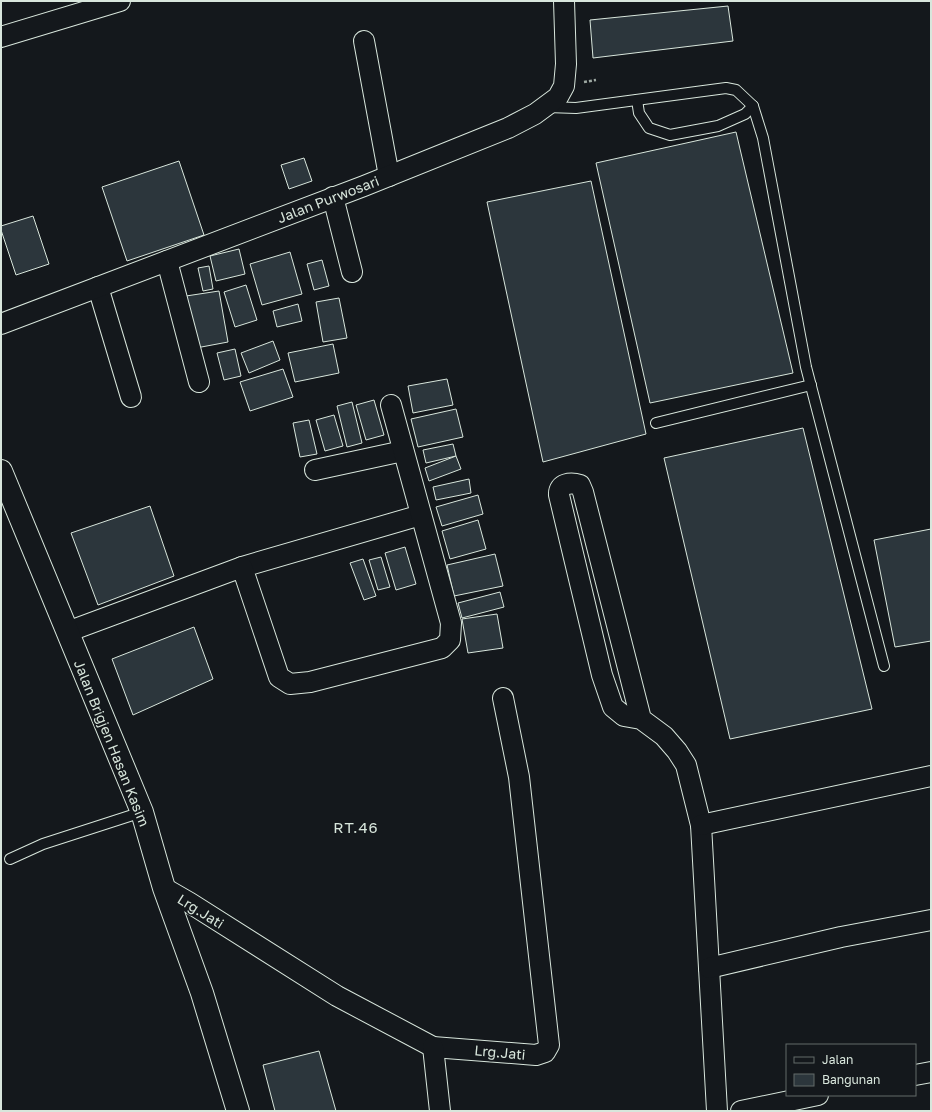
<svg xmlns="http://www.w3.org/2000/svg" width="932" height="1112" font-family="'Golos Text',sans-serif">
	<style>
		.building { fill: #2c363c; stroke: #d8e6dc }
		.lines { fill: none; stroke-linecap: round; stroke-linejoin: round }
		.lane-casing { stroke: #d8e6dc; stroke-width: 12 }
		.street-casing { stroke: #d8e6dc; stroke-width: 22 }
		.secondary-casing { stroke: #d8e6dc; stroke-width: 24 }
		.path { stroke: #9da8a2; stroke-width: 2.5; stroke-dasharray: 3 2; stroke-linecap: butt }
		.lane { stroke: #14181c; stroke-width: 10 }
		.street { stroke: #14181c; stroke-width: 20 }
		.secondary { stroke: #14181c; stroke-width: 22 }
		.labels { text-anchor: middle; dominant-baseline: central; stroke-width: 3; stroke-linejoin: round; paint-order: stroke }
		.street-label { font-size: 14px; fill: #d8e6dc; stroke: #14181c }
		.neighbourhood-label { font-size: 15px; letter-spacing: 1px; fill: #d8e6dc; stroke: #14181c }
	</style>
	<rect width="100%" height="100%" fill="#14181c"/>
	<g class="building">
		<path d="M728 6 733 41 593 58 590 20Z"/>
		<path d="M736 132 793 373 650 403 596 163Z"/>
		<path d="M304 158 312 181 289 189 281 165Z"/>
		<path d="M179 161 204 235 127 261 102 187Z"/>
		<path d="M591 181 646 434 543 462 487 202Z"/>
		<path d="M33 216 49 264 16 275 1 230V226Z"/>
		<path d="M239 249 245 274 216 281 210 256Z"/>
		<path d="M290 252 302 294 262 305 250 264Z"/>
		<path d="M322 260 329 286 314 290 307 264Z"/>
		<path d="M209 266 213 289 203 291 198 268Z"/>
		<path d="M246 285 257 320 235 327 224 292Z"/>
		<path d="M219 291 228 342 196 348 186 296Z"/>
		<path d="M339 298 347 338 323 342 316 302Z"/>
		<path d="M298 304 302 321 277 327 273 311Z"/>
		<path d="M273 341 280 360 249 373 241 353Z"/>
		<path d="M333 344 339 373 295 382 288 353Z"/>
		<path d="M235 349 241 376 224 380 217 353Z"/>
		<path d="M283 369 293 397 250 411 240 382Z"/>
		<path d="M447 379 453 405 413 413 408 386Z"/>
		<path d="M374 400 384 435 366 440 356 405Z"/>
		<path d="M352 402 362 443 347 447 337 406Z"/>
		<path d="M456 409 463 437 418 447 411 419Z"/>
		<path d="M334 415 343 446 325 451 316 420Z"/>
		<path d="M309 420 317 454 300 457 293 423Z"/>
		<path d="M803 428 872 709 730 739 664 458Z"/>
		<path d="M453 444 456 456 426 463 423 450Z"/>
		<path d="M456 456 461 469 429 481 425 468Z"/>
		<path d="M469 479 471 493 436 500 433 487Z"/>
		<path d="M478 495 483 514 442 526 436 507Z"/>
		<path d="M150 506 174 576 98 605 71 533Z"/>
		<path d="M478 520 486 549 450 559 442 531Z"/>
		<path d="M931 529V641L895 647 874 540Z"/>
		<path d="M405 547 416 584 396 590 385 553Z"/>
		<path d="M495 554 503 586 454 596 447 565Z"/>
		<path d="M381 557 390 587 378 590 369 560Z"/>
		<path d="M363 559 376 596 364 600 350 563Z"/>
		<path d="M500 592 504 607 462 618 458 603Z"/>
		<path d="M497 614 503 648 468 653 462 619Z"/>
		<path d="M194 627 213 679 133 715 112 659Z"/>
		<path d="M319 1051 336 1111H275L263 1065Z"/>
	</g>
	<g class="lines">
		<defs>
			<g id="lane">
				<path d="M637 100 639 113 649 128 670 135 718 126 745 114 753 106"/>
				<path d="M547 107 576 108 726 88 736 90 753 106 763 138 806 367 884 666"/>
				<path d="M656 423 811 385"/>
				<path d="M10 859 43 844 142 812"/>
			</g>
			<g id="street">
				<path d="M1 37 120 1"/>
				<path d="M364 41 389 176"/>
				<path d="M333 197 352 272"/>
				<path d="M167 261 199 382"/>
				<path d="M98 287 131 397"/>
				<path d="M1 324 364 186 508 128 535 114 558 97 564 86 566 64 564 1"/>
				<path d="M315 470 403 451"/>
				<path d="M242 567 421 515"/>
				<path d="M67 632 242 567 279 677 290 684 310 682 442 648 450 640 451 623 391 405"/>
				<path d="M641 719 624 716 613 707 602 675 559 495C558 483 571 482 580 485L583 492 641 719 664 736 677 751 686 765 701 825 717 1111"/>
				<path d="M701 825 931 776"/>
				<path d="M164 888 190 903 337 996 433 1047 536 1055 545 1052 549 1045 519 777 503 698"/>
				<path d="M709 968 841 937 931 920"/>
				<path d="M433 1047 440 1111"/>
				<path d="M915 1075 931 1072"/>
				<path d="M741 1111 818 1095"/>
			</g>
			<path id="secondary" d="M1 471 142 812 164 888 202 993 238 1111"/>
		</defs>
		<use href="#lane" class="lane-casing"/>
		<use href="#street" class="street-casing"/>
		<use href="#secondary" class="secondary-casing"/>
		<path class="path" d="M584 82 596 80"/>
		<use href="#lane" class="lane"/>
		<use href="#street" class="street"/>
		<use href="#secondary" class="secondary"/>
	</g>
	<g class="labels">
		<g class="street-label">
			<text transform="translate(328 199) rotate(-21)">Jalan Purwosari</text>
			<text transform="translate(112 743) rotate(68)">Jalan Brigjen Hasan Kasim</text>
			<text transform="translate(201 911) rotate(32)">Lrg.Jati</text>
			<text transform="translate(500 1052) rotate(5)">Lrg.Jati</text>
		</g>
		<g class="neighbourhood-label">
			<text x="356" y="827">RT.46</text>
		</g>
	</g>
	<rect width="932" height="1112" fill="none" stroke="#d8e6dc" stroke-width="4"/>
	<rect x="786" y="1044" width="130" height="52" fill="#14181c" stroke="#626a69"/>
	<rect x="794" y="1057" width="20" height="6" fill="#14181c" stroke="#626a69"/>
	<text x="822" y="1064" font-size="12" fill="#d8e6dc">Jalan</text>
	<rect x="794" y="1074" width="20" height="12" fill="#2c363c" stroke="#626a69"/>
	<text x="822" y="1084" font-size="12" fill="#d8e6dc">Bangunan</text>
</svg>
